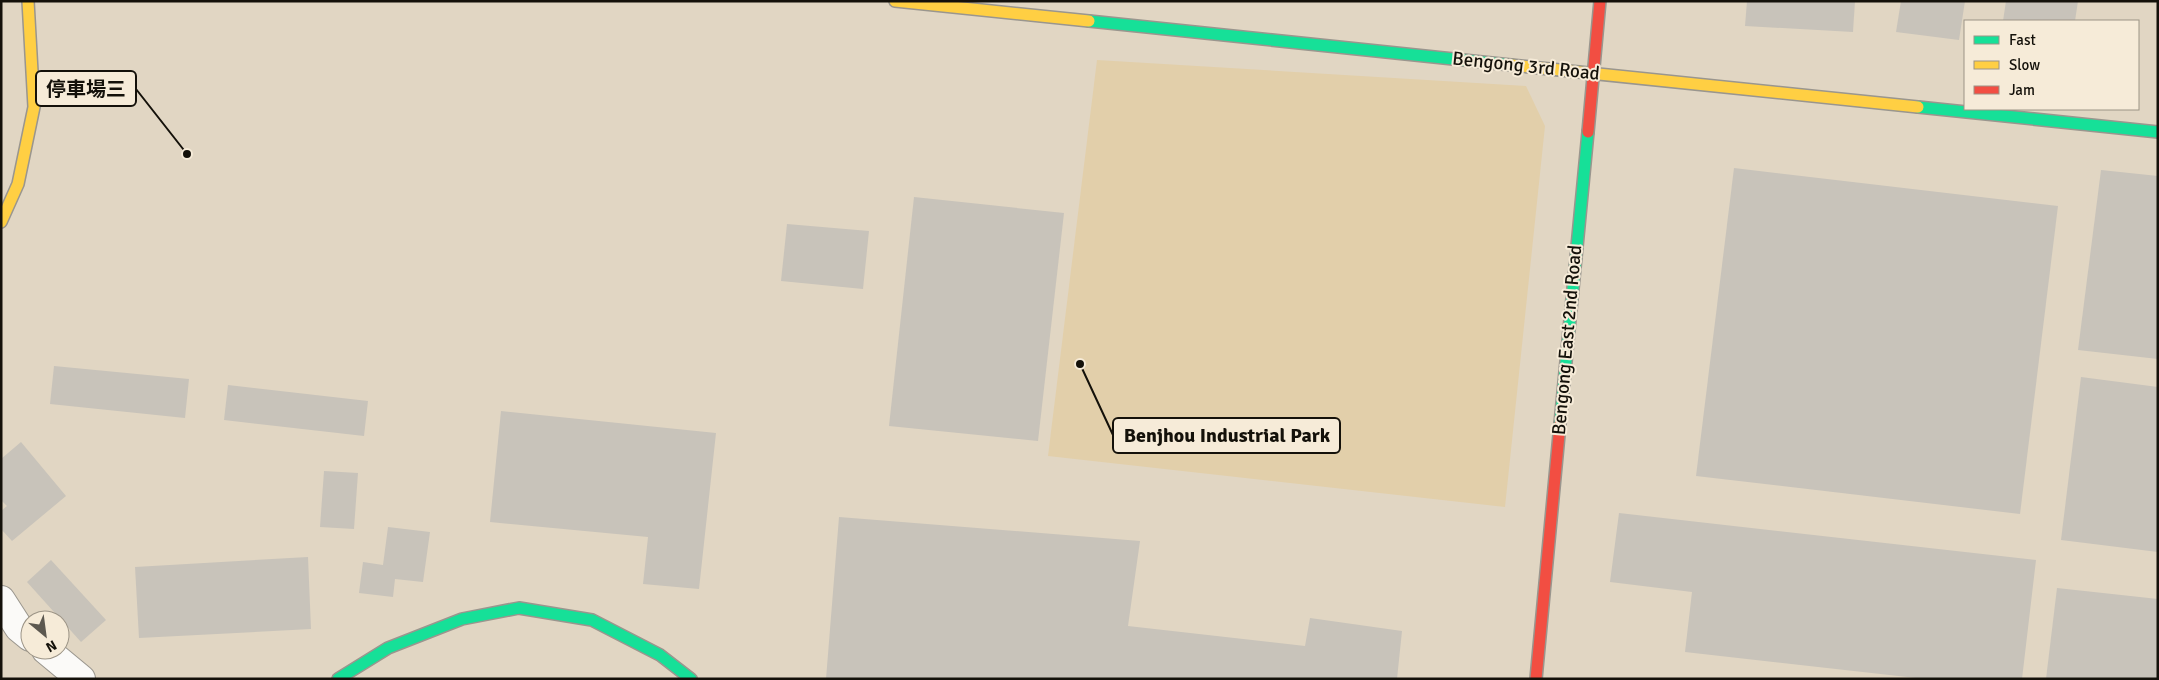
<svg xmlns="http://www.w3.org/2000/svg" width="2159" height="680" font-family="Signika,'Noto Sans TC',sans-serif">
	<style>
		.built { fill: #e1d6c3; fill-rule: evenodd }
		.green { fill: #e2cfaa }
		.building { fill: #c8c3ba }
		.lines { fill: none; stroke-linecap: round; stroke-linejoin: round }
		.street-casing { stroke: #9a968e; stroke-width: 30 }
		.fast-casing { stroke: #9a968e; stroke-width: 14 }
		.slow-casing { stroke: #9a968e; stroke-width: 14 }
		.jam-casing { stroke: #9a968e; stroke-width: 14 }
		.street { stroke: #fbfaf8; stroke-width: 28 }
		.fast { stroke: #16e098; stroke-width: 11 }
		.slow { stroke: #ffcf43; stroke-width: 11 }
		.jam { stroke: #f24e42; stroke-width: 11 }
		.labels { text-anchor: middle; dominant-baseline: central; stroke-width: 4; stroke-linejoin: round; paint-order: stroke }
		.street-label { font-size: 19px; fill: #14110a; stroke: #f6ebd8 }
		.leader { fill: none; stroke: #14110a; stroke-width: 2 }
		.callout-dot { fill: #14110a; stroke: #f6ebd8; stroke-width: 2 }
		.callout { fill: #f6ebd8; stroke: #14110a; stroke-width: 2 }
		.callout-label { font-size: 20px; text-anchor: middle; font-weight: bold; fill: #14110a }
	</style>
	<rect width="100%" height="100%" fill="#e2dcd1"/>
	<path class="built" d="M1 1H2158V679H1ZM1965 21H2138V109H1965ZM30 620H60V650H30Z"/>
	<path class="green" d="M1097 60 1526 86 1545 126 1505 507 1048 456Z"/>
	<g class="building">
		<path d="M1747 1H1855L1853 32 1745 26Z"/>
		<path d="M1901 1H1965L1959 40 1896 32Z"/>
		<path d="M2006 1H2078L2075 21H2003Z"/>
		<path d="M1734 168 2058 206 2020 514 1696 476Z"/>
		<path d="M2101 170 2158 176V359L2078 350Z"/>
		<path d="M914 197 1064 213 1038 441 889 426Z"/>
		<path d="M787 224 869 231 863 289 781 281Z"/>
		<path d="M54 366 189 379 185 418 50 404Z"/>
		<path d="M2081 377 2158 387V552L2061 540Z"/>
		<path d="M228 385 368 401 364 436 224 420Z"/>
		<path d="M501 411 716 433 699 589 643 584 648 537 490 522Z"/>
		<path d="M21 442 66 496 12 541 1 529V511L7 506 1 500V459Z"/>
		<path d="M324 471 358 473 354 529 320 527Z"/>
		<path d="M1619 513 2036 560 2022 679H1925L1685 652 1692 592 1610 582Z"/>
		<path d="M839 517 1140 541 1128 626 1305 646 1310 618 1402 631 1397 679H826Z"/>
		<path d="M388 527 430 532 423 582 395 579 393 597 359 593 363 562 383 565Z"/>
		<path d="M308 557 311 629 139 638 135 567Z"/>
		<path d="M51 560 106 620 81 642 27 582Z"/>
		<path d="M2057 588 2158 599V679H2046Z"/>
	</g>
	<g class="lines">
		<defs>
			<g id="street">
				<path d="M1 600 19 628 30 637"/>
				<path d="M46 650 81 679"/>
			</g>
			<g id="fast">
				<path d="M1089 21 1511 65"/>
				<path d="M1918 107 2158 132"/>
				<path d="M1560 424 1588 132"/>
				<path d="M338 679 388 648 462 619 519 608 592 620 660 655 691 679"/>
			</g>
			<g id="slow">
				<path d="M895 1 1089 21"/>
				<path d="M1511 65 1918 107"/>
				<path d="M1 222 18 184 34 107 28 1"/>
			</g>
			<g id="jam">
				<path d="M1588 132 1600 1"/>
				<path d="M1536 679 1560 424"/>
			</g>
		</defs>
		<use href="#street" class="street-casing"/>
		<use href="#fast" class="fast-casing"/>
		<use href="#slow" class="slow-casing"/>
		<use href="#jam" class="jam-casing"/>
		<use href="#street" class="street"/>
		<use href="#fast" class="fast"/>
		<use href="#slow" class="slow"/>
		<use href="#jam" class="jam"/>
	</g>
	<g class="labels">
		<g class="street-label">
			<text transform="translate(1526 66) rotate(6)">Bengong 3rd Road</text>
			<text transform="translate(1567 340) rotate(-85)">Bengong East 2nd Road</text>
		</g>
	</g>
	<path class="leader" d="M187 154L136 89M1080 364L1113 435"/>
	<g class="callout-dot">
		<circle cx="187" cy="154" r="5"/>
		<circle cx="1080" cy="364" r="5"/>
	</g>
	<g class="callout">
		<rect x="36" y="71" width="100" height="35" rx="5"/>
		<rect x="1113" y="418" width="227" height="35" rx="5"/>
	</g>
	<g class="callout-label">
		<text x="86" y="96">停車場三</text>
		<text x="1227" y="442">Benjhou Industrial Park</text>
	</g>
	<rect width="2159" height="680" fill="none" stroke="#14110a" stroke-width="5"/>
	<rect x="1964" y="20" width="175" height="90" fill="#f6ebd8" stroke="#9c9486"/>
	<rect x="1974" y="36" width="25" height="8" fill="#16e098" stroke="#9c9486"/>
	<text x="2009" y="45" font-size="15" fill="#14110a">Fast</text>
	<rect x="1974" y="61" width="25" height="8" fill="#ffcf43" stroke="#9c9486"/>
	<text x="2009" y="70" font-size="15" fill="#14110a">Slow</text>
	<rect x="1974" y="86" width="25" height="8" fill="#f24e42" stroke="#9c9486"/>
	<text x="2009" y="95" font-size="15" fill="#14110a">Jam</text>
	<g transform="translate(45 635) rotate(151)"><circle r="24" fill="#f6ebd8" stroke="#9c9486"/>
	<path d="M0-4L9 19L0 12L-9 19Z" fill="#5c5850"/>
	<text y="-8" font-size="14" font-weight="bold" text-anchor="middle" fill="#14110a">N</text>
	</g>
</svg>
